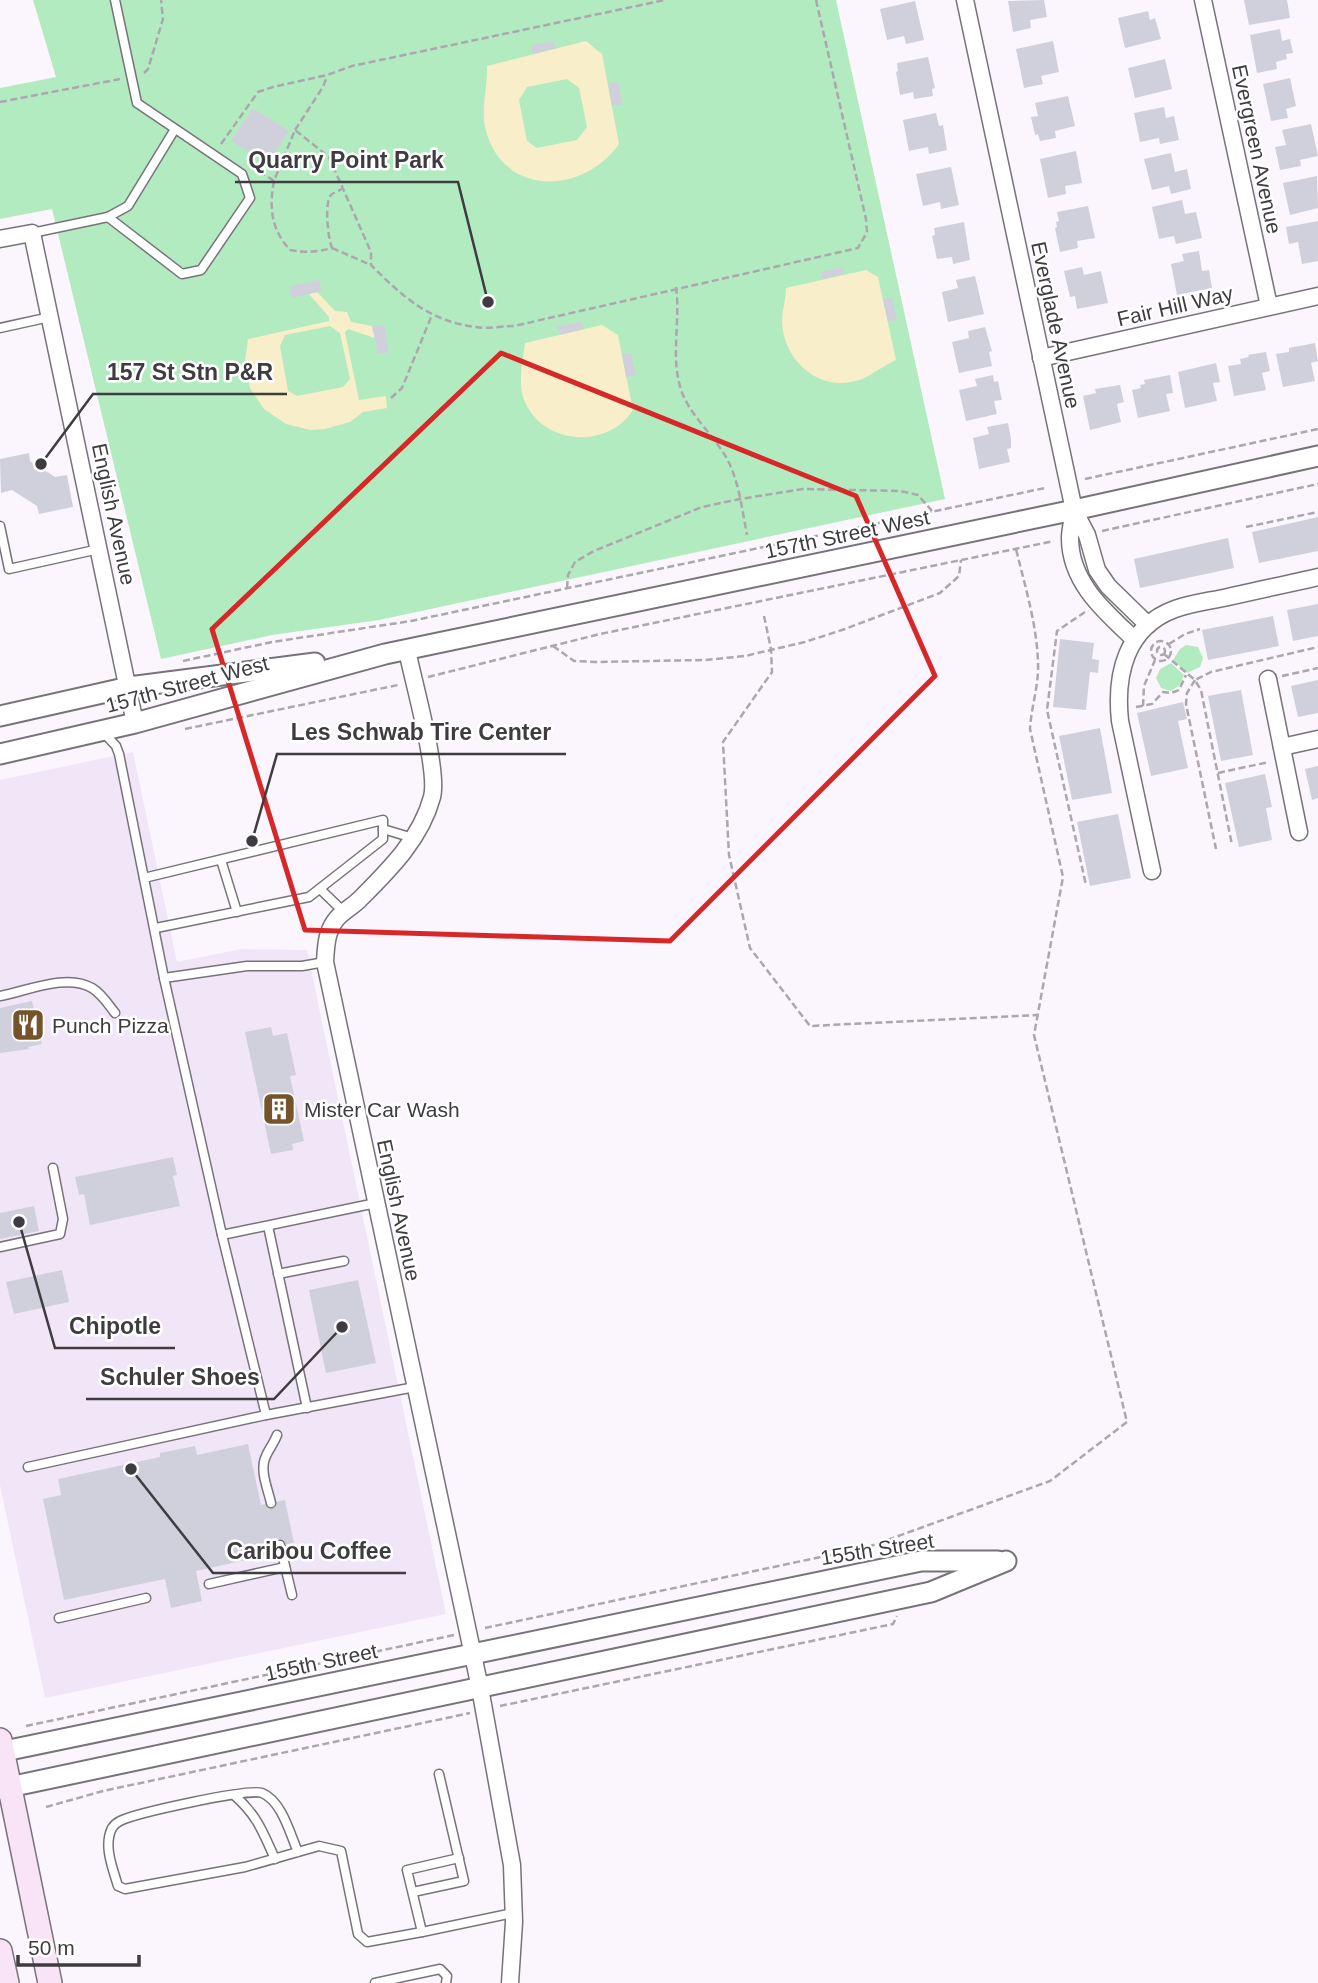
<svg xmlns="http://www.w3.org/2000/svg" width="1318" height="1983" font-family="Helvetica,sans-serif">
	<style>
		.built { fill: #f1e6f8 }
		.green { fill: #b3ebc0 }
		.sand { fill: #f8eec9; fill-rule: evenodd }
		.building { fill: #d0d0dc }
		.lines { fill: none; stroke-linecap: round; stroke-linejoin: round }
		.service-casing { stroke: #78727b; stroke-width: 11 }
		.minor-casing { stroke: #78727b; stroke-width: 19 }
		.tertiary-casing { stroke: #78727b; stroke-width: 23 }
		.secondary-casing { stroke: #78727b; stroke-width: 26 }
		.path { stroke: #aba7ad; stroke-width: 2.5; stroke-dasharray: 7 3.5; stroke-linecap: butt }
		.service { stroke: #fff; stroke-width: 8 }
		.minor { stroke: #fff; stroke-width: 16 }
		.tertiary { stroke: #fff; stroke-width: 19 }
		.secondary { stroke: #f8e4f6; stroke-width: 23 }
		.marked { fill: none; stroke: #d62828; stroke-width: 5; stroke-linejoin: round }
		.labels { text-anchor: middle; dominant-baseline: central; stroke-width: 5; stroke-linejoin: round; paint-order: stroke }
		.street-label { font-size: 21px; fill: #3e3c40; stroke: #fff }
		.poi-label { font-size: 21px; fill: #3e3c40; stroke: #fff; text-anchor: start }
		.leader { fill: none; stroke: #3e3c40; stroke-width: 2.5 }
		.callout-dot { fill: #3e3c40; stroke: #fff; stroke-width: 2.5 }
		.callout-label { font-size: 23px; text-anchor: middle; font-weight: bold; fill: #3e3c40; stroke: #fff; stroke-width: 5; stroke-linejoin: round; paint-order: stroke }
	</style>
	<rect width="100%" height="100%" fill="#fbf5fe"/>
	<path class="built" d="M133 752 177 962 242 949 307 950 446 1614 45 1698 0 1485V780Z"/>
	<g class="green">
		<path d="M33 0H836L945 499 379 620 272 635 161 659 52 209 0 219V88L56 77Z"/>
		<path d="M1186 645 1198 647 1203 658 1200 667 1187 673 1173 660 1180 649Z"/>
		<path d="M1171 663 1184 675 1180 685 1171 691 1161 688 1156 678 1160 669Z"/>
	</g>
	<g class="sand">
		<path d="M586 41 602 54 619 144C583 195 504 197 486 131 480 110 488 87 487 66ZM567 79 579 88 587 127 577 140 537 148 527 141 519 100 527 87Z"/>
		<path d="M866 270 878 277 896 360C884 365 874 374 862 379 822 395 783 362 782 321 782 310 786 299 786 288Z"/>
		<path d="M317 292 335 311 347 312 351 322 372 326 375 338 348 329 345 332 359 400 386 396 387 408 363 412 350 422 325 429 311 430 286 424 264 409 250 388 245 361 248 339 329 321V317L309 294ZM330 326 340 333 350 379 343 387 297 396 288 391 280 346 285 335Z"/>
		<path d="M602 325 618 335 633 410C607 451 539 445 523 397 518 379 523 361 525 343Z"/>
	</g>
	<g class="building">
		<path d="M1044 0 1047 17 1030 20 1031 28 1013 32 1008 1Z"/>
		<path d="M1244 0H1287L1290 18 1249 25Z"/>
		<path d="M915 1 924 40 906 44 904 36 887 40 880 9Z"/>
		<path d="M1148 11 1150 20 1155 18 1161 39 1125 48 1118 18Z"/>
		<path d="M1280 29 1282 41 1290 39 1293 53 1286 54 1287 59 1276 62 1277 69 1257 73 1250 35Z"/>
		<path d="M554 41 556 48 533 54 531 45Z"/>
		<path d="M1053 41 1059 72 1041 76 1043 84 1024 88 1016 49Z"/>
		<path d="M928 57 935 88 932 89 933 96 914 99 913 92 900 95 896 72 898 71 897 63Z"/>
		<path d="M1165 59 1172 89 1135 98 1128 68Z"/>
		<path d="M1290 78 1296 106 1286 109 1288 118 1271 121 1263 84Z"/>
		<path d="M618 82 622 105 612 106 608 83Z"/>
		<path d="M1068 96 1075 126 1055 131 1056 138 1040 141 1038 134 1035 135 1031 117 1038 116 1035 103Z"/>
		<path d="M1164 107 1166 118 1174 116 1179 140 1160 144 1159 138 1140 142 1134 113Z"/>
		<path d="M253 108 289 131 267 164 231 141Z"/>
		<path d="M936 113 939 126 943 125 947 150 929 154 928 147 909 151 903 120Z"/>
		<path d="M1311 124 1318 156 1300 160 1301 166 1280 170 1275 147 1286 145 1282 130Z"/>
		<path d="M1076 151 1082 183 1065 186 1066 194 1048 198 1040 159Z"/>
		<path d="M1171 153 1175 172 1187 169 1191 189 1171 194 1169 186 1152 190 1144 159Z"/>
		<path d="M951 167 959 205 941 209 940 202 923 206 916 174Z"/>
		<path d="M1317 176 1318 208 1290 215 1283 183Z"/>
		<path d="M1182 200 1185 214 1196 212 1202 238 1176 244 1174 236 1159 239 1152 207Z"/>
		<path d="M1088 206 1095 238 1077 241 1078 248 1060 252 1055 228 1057 227 1056 222 1059 221 1057 212Z"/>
		<path d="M1318 221V261L1302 264 1298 242 1289 244 1286 227Z"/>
		<path d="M964 222 970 260 953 264 952 257 937 259 932 236 935 235 934 228Z"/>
		<path d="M1199 251 1202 271 1209 270 1212 288 1177 295 1171 264 1184 261 1182 254Z"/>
		<path d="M843 267 844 274 822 279 821 272Z"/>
		<path d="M1082 267 1084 275 1101 271 1108 303 1077 309 1075 296 1070 297 1064 271Z"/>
		<path d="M975 276 984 314 948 322 942 292 958 288 956 280Z"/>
		<path d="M319 280 322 291 292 298 289 287Z"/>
		<path d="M892 298 897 320 888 322 883 299Z"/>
		<path d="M581 322 584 329 560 335 557 326Z"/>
		<path d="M384 325 389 352 378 354 372 326Z"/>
		<path d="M985 327 992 351 989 352 992 366 959 373 952 342 969 338 968 331Z"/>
		<path d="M1315 343 1318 361 1311 363 1315 381 1283 387 1276 354 1289 352V348Z"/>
		<path d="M1266 352 1270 371 1262 373 1266 390 1234 396 1228 366 1241 364 1240 359 1249 357 1248 355Z"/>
		<path d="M622 354H631L636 375 626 377Z"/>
		<path d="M1216 363 1220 382 1213 383 1217 401 1185 408 1178 372Z"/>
		<path d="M993 375 994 382 998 381 1002 400 994 401 997 414 966 421 959 390 977 386 975 379Z"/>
		<path d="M1170 375 1173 393 1166 394 1170 411 1138 418 1132 390 1141 388 1140 385 1145 384 1144 380Z"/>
		<path d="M1120 385 1124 402 1117 404 1121 422 1090 430 1083 396 1096 393 1095 389Z"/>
		<path d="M1008 423 1011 439V448L1007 449 1010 462 979 469 973 438 989 434 987 427Z"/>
		<path d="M29 453 30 461 55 477 67 475 73 507 39 514 37 506 12 490 1 493 0 459Z"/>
		<path d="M1318 517V551L1259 563 1252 532Z"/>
		<path d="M1228 538 1234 568 1140 588 1134 559Z"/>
		<path d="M1318 604V636L1293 641 1287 610Z"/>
		<path d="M1273 616 1279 646 1208 660 1202 630Z"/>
		<path d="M1060 639 1094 643 1092 659 1099 660 1098 673 1090 672 1086 710 1053 707Z"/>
		<path d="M1318 680V713L1298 717 1291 686Z"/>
		<path d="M1241 690 1253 755 1221 761 1208 696Z"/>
		<path d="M1183 702 1187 719 1178 721 1188 768 1151 776 1137 713Z"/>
		<path d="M1100 728 1112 793 1072 800 1059 736Z"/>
		<path d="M1318 766V798L1312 800 1305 769Z"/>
		<path d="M1265 774 1272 807 1266 808 1272 840 1239 847 1225 783Z"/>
		<path d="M1118 814 1131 878 1090 886 1077 822Z"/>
		<path d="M32 1001 42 1044 28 1047 29 1049 0 1053V1008Z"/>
		<path d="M271 1027 273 1036 287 1033 296 1075 290 1076 304 1141 292 1144 293 1150 271 1154 245 1032Z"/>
		<path d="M173 1157 177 1175 173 1176 180 1206 90 1225 84 1194 79 1195 75 1177Z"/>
		<path d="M34 1206 39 1231 0 1239V1213Z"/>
		<path d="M62 1270 69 1302 14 1314 6 1282Z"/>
		<path d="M358 1280 376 1363 326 1373 309 1290Z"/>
		<path d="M248 1444 261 1505 285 1500 294 1543 272 1547 273 1554 196 1571 202 1601 171 1608 165 1579 64 1600 43 1499 61 1495 58 1479 160 1457V1453L195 1446 197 1455Z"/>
	</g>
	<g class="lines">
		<defs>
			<g id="service">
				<path d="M115 0 137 103 242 174 250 198 201 270 182 274 108 217 128 206 175 129"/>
				<path d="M32 233 108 217"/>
				<path d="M0 328 50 317"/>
				<path d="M0 526 9 569 99 549"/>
				<path d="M103 732 116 746 119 754 164 978 222 1235 376 1203"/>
				<path d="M383 829 413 838"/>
				<path d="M221 860 237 912"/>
				<path d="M144 878 383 820V839L309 897 156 928"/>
				<path d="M320 889 345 913"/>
				<path d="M164 978 247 966H302L325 962"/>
				<path d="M0 996C27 991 67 973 92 988 102 994 108 1004 115 1013"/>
				<path d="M268 1226 307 1408"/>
				<path d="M222 1235 266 1415 415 1387"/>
				<path d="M0 1247 60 1234 63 1219 53 1168"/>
				<path d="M278 1274 344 1261"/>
				<path d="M28 1467 266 1415"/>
				<path d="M271 1503C268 1489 259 1470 266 1456 269 1449 274 1443 277 1435"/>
				<path d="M280 1545 292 1595"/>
				<path d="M209 1584 285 1567"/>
				<path d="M59 1618 146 1598"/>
				<path d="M234 1795C257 1815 263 1832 275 1859"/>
				<path d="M298 1852C290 1834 282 1801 262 1793 249 1788 136 1813 120 1821 116 1823 114 1825 112 1828 103 1846 113 1869 118 1886L125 1889 245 1867 319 1846 341 1851 358 1934 367 1942 422 1932"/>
				<path d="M459 1858 407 1870 422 1932 513 1913"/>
				<path d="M413 1892 464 1881 439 1774"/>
				<path d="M375 1983 440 1969 447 1976 446 1983"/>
			</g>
			<g id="minor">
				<path d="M965 0 1074 510C1073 519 1070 529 1070 538 1070 582 1104 611 1134 639"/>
				<path d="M1203 0 1269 306"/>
				<path d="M0 239 32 233 135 723"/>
				<path d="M1041 358 1318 296"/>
				<path d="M1074 510 1087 535 1097 570 1108 586 1148 625"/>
				<path d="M407 650C413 681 439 771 432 797 421 839 388 871 359 900 352 907 340 913 335 921 326 933 326 948 325 962L480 1688 512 1865 514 1922 510 1983"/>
				<path d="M1268 679 1299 832"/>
				<path d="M1282 747 1318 739"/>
				<path d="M1152 871 1120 721C1115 674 1126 627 1175 609 1192 603 1210 601 1228 597 1258 590 1288 584 1318 577"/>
			</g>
			<g id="tertiary">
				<path d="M0 716 129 687 315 663"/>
				<path d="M0 754 135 723 385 654 1074 510 1318 456"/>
				<path d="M0 1752 921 1561H998"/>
				<path d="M0 1789 931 1592 1006 1561"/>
			</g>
			<g id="secondary">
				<path d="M0 1740 50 1983"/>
				<path d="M0 1951 7 1983"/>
			</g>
		</defs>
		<use href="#service" class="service-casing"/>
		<use href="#minor" class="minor-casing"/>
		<use href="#tertiary" class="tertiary-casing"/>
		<use href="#secondary" class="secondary-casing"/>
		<g class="path">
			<path d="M144 73 148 69 163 19 161 0"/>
			<path d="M0 102 120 79"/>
			<path d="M295 130 323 87 327 76"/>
			<path d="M221 144 258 92 273 87 327 75 352 66 665 0"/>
			<path d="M251 165 274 181 295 130 329 157 371 252V265C403 297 429 321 476 327 488 329 502 326 514 326L858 248 867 232 866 219 816 0"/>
			<path d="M274 181C269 208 271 229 290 250 305 253 318 252 332 248 328 238 324 203 331 195 333 193 340 190 342 189"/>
			<path d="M332 248 371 265"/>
			<path d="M676 287C681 322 669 361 683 395 693 418 713 435 726 457 739 480 742 510 747 535"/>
			<path d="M391 398 402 388 432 315"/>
			<path d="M1085 479 1318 429"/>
			<path d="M1246 527 1318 512"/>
			<path d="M1102 531 1318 484"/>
			<path d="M567 588 568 575 575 562 594 551 702 507 740 499 803 489 900 491 918 495 932 511"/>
			<path d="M1085 612 1057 631 1047 710 1086 885"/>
			<path d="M764 616 771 649 772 672 723 742 729 855 750 948 810 1026 1038 1015"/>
			<circle cx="1161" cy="651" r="10"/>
			<path d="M1169 644 1185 634 1200 629"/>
			<path d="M553 646 574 661 595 662 705 660 745 656 805 642 845 629 940 593 959 576 961 560"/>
			<circle cx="1161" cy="651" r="4"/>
			<path d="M1164 654 1195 680 1211 672 1318 647"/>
			<path d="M183 661 272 642 411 621 1045 488"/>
			<path d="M1282 676 1318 668"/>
			<path d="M428 677 600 634 1054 541"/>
			<path d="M1195 680 1187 693 1186 704 1216 849"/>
			<path d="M1196 682 1201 690 1232 845"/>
			<path d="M1143 706 1144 686 1155 660"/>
			<path d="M1136 707 1152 704 1163 692 1171 693 1179 690 1186 675"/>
			<path d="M185 729 398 685"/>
			<path d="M1218 773 1269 762"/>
			<path d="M868 1547 1050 1481 1127 1422 1034 1035 1063 877 1030 729C1031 707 1039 686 1038 663 1037 625 1025 586 1016 549"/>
			<path d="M485 1628 868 1547 874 1551"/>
			<path d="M500 1706 893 1624 897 1616"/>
			<path d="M26 1726 454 1635"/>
			<path d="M46 1807 103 1791 470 1713"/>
		</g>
		<use href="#service" class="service"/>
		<use href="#minor" class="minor"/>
		<use href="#tertiary" class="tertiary"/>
		<use href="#secondary" class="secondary"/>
	</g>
	<path class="marked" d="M501 353 856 496 935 676 670 941 305 930 212 629Z"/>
	<defs>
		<symbol id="restaurant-square" viewBox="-11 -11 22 22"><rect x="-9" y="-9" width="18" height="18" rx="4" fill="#75542b" stroke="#fff"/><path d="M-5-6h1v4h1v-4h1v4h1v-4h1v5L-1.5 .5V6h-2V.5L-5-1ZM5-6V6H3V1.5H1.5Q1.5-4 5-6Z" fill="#fff"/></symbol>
		<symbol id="building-square" viewBox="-11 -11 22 22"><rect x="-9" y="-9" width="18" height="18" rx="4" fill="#75542b" stroke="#fff"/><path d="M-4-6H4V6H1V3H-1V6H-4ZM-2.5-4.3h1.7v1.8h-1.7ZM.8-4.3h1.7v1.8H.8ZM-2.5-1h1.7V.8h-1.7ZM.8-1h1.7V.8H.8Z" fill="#fff"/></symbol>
	</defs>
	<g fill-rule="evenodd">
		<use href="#restaurant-square" x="9" y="1006" width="38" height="38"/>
		<use href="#building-square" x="260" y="1090" width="38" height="38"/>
	</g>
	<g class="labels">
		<g class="street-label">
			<text transform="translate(1257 149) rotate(78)">Evergreen Avenue</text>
			<text transform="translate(1175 306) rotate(-13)">Fair Hill Way</text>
			<text transform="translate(1056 325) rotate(78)">Everglade Avenue</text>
			<text transform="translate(114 514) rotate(78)">English Avenue</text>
			<text transform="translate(847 534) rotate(-12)">157th Street West</text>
			<text transform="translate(187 684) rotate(-15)">157th Street West</text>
			<text transform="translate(399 1210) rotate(78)">English Avenue</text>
			<text transform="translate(877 1549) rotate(-9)">155th Street</text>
			<text transform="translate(321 1662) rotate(-12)">155th Street</text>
		</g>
		<g class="poi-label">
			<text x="52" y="1025">Punch Pizza</text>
			<text x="304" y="1109">Mister Car Wash</text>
		</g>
	</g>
	<path class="leader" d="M488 302L458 182H235M41 464L93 394H287M252 841L277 754H566M19 1222L55 1348H175M342 1327L274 1399H86M131 1469L213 1573H406"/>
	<g class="callout-dot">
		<circle cx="488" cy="302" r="7"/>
		<circle cx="41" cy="464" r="7"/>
		<circle cx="252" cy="841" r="7"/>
		<circle cx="19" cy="1222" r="7"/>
		<circle cx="342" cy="1327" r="7"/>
		<circle cx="131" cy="1469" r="7"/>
	</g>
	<g class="callout-label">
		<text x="346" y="168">Quarry Point Park</text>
		<text x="190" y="380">157 St Stn P&amp;R</text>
		<text x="421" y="740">Les Schwab Tire Center</text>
		<text x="115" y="1334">Chipotle</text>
		<text x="180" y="1385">Schuler Shoes</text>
		<text x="309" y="1559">Caribou Coffee</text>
	</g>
	<path d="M18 1955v10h121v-10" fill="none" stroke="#3e3c40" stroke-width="3.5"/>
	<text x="28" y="1955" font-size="21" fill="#3e3c40" stroke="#ffffff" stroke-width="5" paint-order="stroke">50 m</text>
</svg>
